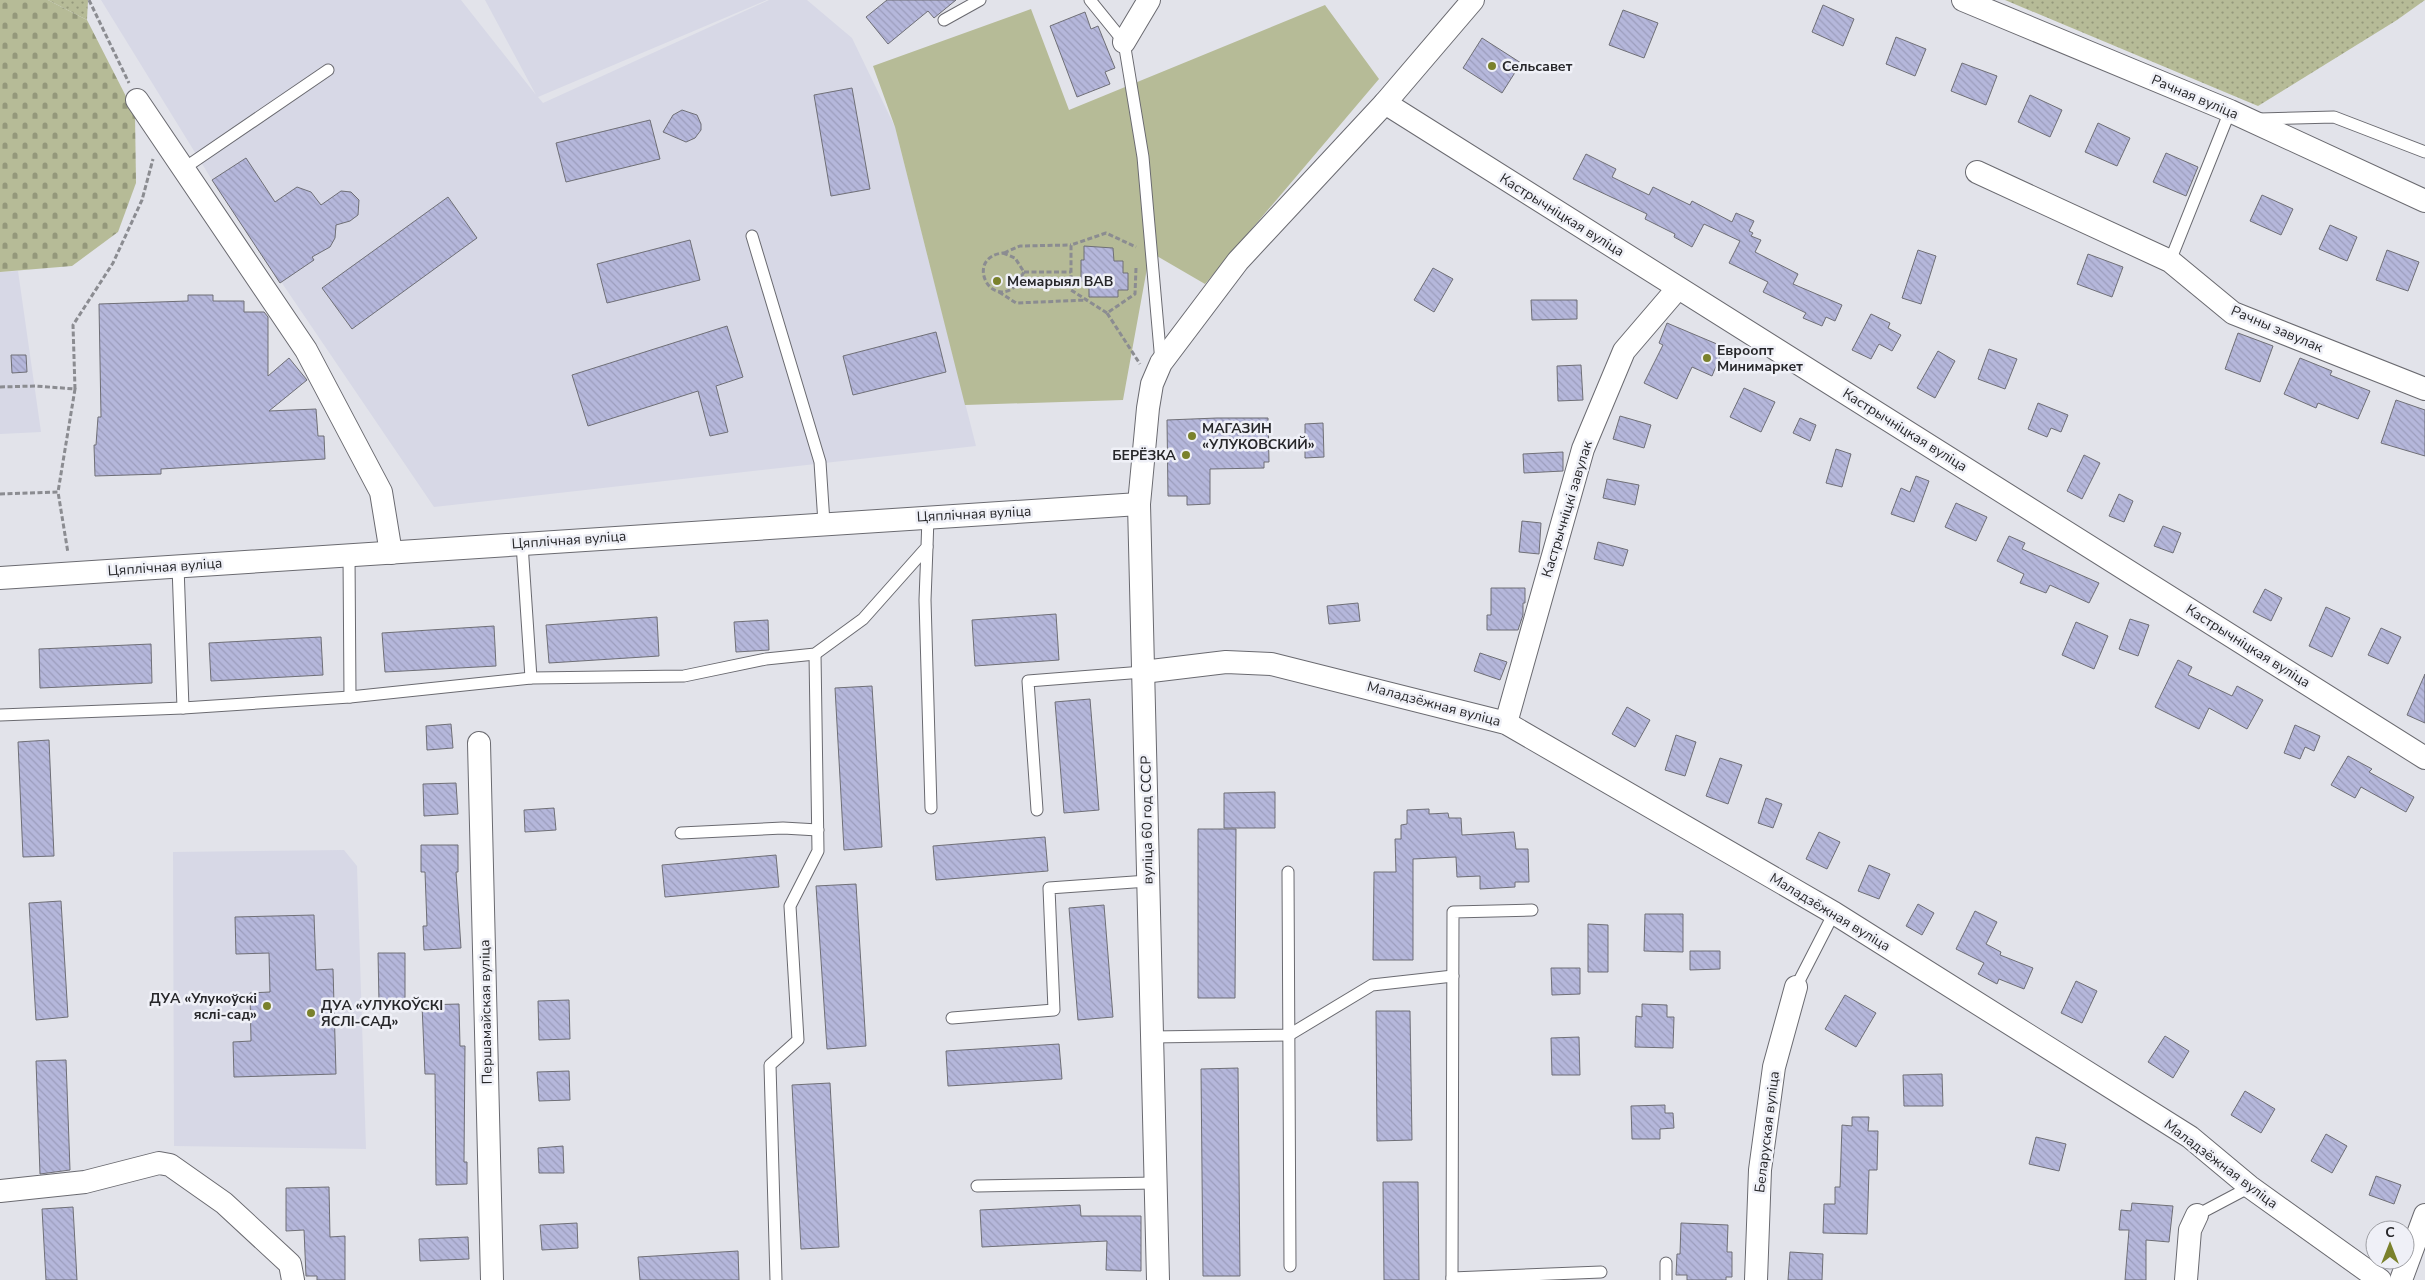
<svg xmlns="http://www.w3.org/2000/svg" width="2425" height="1280" font-family="'Nunito Sans',sans-serif">
	<style>
		.built { fill: #d7d8e6 }
		.grass { fill: url(#grass-dots) }
		.cemetery { fill: url(#cemetery-stones) }
		.green { fill: #b6bb97 }
		.building { fill: url(#building-back-hatch); stroke: #6f6f76 }
		.lines { fill: none; stroke-linecap: round; stroke-linejoin: round }
		.lane-casing { stroke: #6a6a70; stroke-width: 13 }
		.street-casing { stroke: #6a6a70; stroke-width: 24 }
		.path { stroke: #8b8c91; stroke-width: 3; stroke-dasharray: 5 2.5; stroke-linecap: butt }
		.lane { stroke: #fff; stroke-width: 11 }
		.street { stroke: #fff; stroke-width: 22 }
		.poi-dot { fill: #7a812c; stroke: #eff0f7; stroke-width: 2 }
		.labels { text-anchor: middle; dominant-baseline: central; stroke-width: 5; stroke-linejoin: round; paint-order: stroke }
		.poi-label { font-size: 14px; font-weight: bold; fill: #27272a; stroke: #eff0f7; text-anchor: start }
		.street-label { font-size: 14px; fill: #27272a; stroke: #eff0f7 }
	</style>
	<defs>
		<pattern id="grass-dots" width="8" height="8" patternUnits="userSpaceOnUse" patternTransform="scale(1.25)"><rect width="8" height="8" fill="#b6bb97"/><path d="M2 2h.1M6 6h.1" fill="none" stroke="#94987b" stroke-width="1.8" stroke-linecap="round"/></pattern>
		<pattern id="cemetery-stones" width="16" height="16" patternUnits="userSpaceOnUse" patternTransform="scale(1.25)"><rect width="16" height="16" fill="#b6bb97"/><path d="M2 7V4a2 2 0 0 1 4 0v3zM10 15v-3a2 2 0 0 1 4 0v3z" fill="#94987b"/></pattern>
		<pattern id="building-back-hatch" width="6" height="6" patternUnits="userSpaceOnUse" patternTransform="scale(1.25)"><rect width="6" height="6" fill="#b5b7db"/><path d="M-1 5l2 2M0 0l6 6M5-1l2 2" fill="none" stroke="#9c9dbc"/></pattern>
	</defs>
	<rect width="100%" height="100%" fill="#e2e3ea"/>
	<g class="built">
		<path d="M101 0H461L536 95 485 0H767L538 97 543 103 769 0H807L852 38 895 127 976 446 434 507 212 180Z"/>
		<path d="M18 271 41 432 0 434V272Z"/>
		<path d="M344 850 357 866 366 1149 174 1146 173 852Z"/>
	</g>
	<g class="grass">
		<path d="M48 0H88L87 20Z"/>
		<path d="M2005 0H2425L2397 20 2258 106Z"/>
	</g>
	<path class="cemetery" d="M0 0H48L87 20 135 114 136 183 118 232 72 266 0 272Z"/>
	<path class="green" d="M1325 5 1379 79 1205 284 1150 252 1123 400 965 405 895 127 873 66 1031 9 1069 110Z"/>
	<g class="building">
		<path d="M887 0H956L934 18 928 11 888 44 866 17Z"/>
		<path d="M1823 5 1854 19 1843 46 1812 32Z"/>
		<path d="M1623 10 1658 23 1644 58 1609 45Z"/>
		<path d="M1085 12 1091 29 1098 26 1115 68 1105 72 1110 84 1077 97 1050 26Z"/>
		<path d="M1896 37 1926 49 1915 76 1886 64Z"/>
		<path d="M1482 38 1521 63 1502 93 1463 68Z"/>
		<path d="M1962 63 1997 76 1986 105 1951 91Z"/>
		<path d="M852 88 870 189 831 196 814 95Z"/>
		<path d="M2030 95 2062 110 2050 137 2018 122Z"/>
		<path d="M682 110 697 115 701 124V130L695 138 686 142 663 132 673 115Z"/>
		<path d="M650 120 660 159 566 182 556 143Z"/>
		<path d="M2098 123 2130 138 2117 166 2085 152Z"/>
		<path d="M2166 153 2198 167 2186 196 2153 182Z"/>
		<path d="M1586 154 1616 169 1612 177 1649 195 1653 187 1690 205 1692 201 1732 222 1736 213 1754 221 1749 231 1753 233 1751 236 1761 240 1755 252 1798 274 1793 284 1842 305 1835 321 1826 317 1822 326 1803 318 1806 313 1763 292 1768 282 1729 263 1740 241 1704 224 1692 247 1674 237 1675 234 1645 219 1647 214 1573 179Z"/>
		<path d="M246 158 275 202 297 187 311 192 321 205 341 191 351 192 359 200 358 215 350 221 336 225 335 238 330 247 312 257 314 260 280 283 212 180Z"/>
		<path d="M2262 195 2293 209 2281 235 2250 221Z"/>
		<path d="M448 197 477 238 352 329 322 288Z"/>
		<path d="M2330 225 2357 237 2347 261 2319 249Z"/>
		<path d="M690 240 700 280 607 303 597 264Z"/>
		<path d="M1084 246 1113 248 1114 261H1123V273H1128V290H1118V297H1089V288H1085V281H1081V260H1084Z"/>
		<path d="M1918 250 1936 256 1921 304 1902 298Z"/>
		<path d="M2387 250 2419 262 2408 291 2376 280Z"/>
		<path d="M2088 254 2123 267 2112 297 2077 284Z"/>
		<path d="M1433 268 1453 279 1434 312 1414 300Z"/>
		<path d="M188 295H213V301H244V312H264L268 317V376L289 358 307 380 269 411 316 409 318 436H324L325 459 161 469V474L95 476 94 445H96L98 417H101L99 304 188 301Z"/>
		<path d="M1531 300H1577V319L1532 320Z"/>
		<path d="M1871 314 1890 323 1888 328 1901 335 1892 351 1879 344 1871 359 1852 350Z"/>
		<path d="M1667 323 1724 347 1712 376 1692 367 1677 399 1644 383 1663 345 1659 343Z"/>
		<path d="M727 326 743 377 716 386 728 432 710 436 698 391 588 426 572 375Z"/>
		<path d="M936 332 946 372 853 395 843 356Z"/>
		<path d="M2238 333 2273 346 2260 382 2225 369Z"/>
		<path d="M1989 349 2017 359 2005 389 1978 379Z"/>
		<path d="M1938 351 1955 361 1935 398 1917 388Z"/>
		<path d="M11 355H26L27 372 12 373Z"/>
		<path d="M2300 358 2332 371 2330 375 2370 391 2358 419 2318 403 2316 408 2284 394Z"/>
		<path d="M1581 365 1583 400 1558 401 1557 366Z"/>
		<path d="M1744 388 1775 402 1761 432 1730 417Z"/>
		<path d="M2396 400 2425 410V456L2381 443Z"/>
		<path d="M2038 403 2068 415 2061 432 2051 428 2047 437 2028 429Z"/>
		<path d="M1620 416 1651 425 1644 448 1613 439Z"/>
		<path d="M1217 418H1268L1269 462H1264V468L1210 469V504L1187 505V496H1168L1167 420Z"/>
		<path d="M1800 418 1816 425 1810 441 1793 433Z"/>
		<path d="M1323 423 1324 457 1305 458V424Z"/>
		<path d="M1836 449 1851 454 1842 487 1826 483Z"/>
		<path d="M1563 452V471L1524 473 1523 454Z"/>
		<path d="M2084 455 2100 463 2082 499 2067 491Z"/>
		<path d="M1916 476 1929 481 1914 522 1891 514 1901 488 1910 492Z"/>
		<path d="M1607 479 1639 485 1635 505 1603 498Z"/>
		<path d="M2119 494 2133 501 2124 522 2109 516Z"/>
		<path d="M1956 503 1987 517 1976 541 1945 527Z"/>
		<path d="M1522 521 1541 523 1539 554 1519 552Z"/>
		<path d="M2163 526 2181 533 2173 553 2154 546Z"/>
		<path d="M2009 536 2025 543 2022 549 2099 583 2089 603 2050 585 2046 593 2020 583 2024 574 1997 561Z"/>
		<path d="M1598 542 1628 550 1623 566 1594 559Z"/>
		<path d="M1491 588H1525V603H1523V615L1518 630H1487V615H1491Z"/>
		<path d="M2265 589 2282 598 2271 621 2253 612Z"/>
		<path d="M1358 603 1360 621 1329 624 1327 606Z"/>
		<path d="M2326 607 2350 618 2332 657 2309 646Z"/>
		<path d="M1056 614 1059 660 975 666 972 620Z"/>
		<path d="M657 617 659 656 549 663 546 625Z"/>
		<path d="M2130 619 2149 625 2138 656 2119 649Z"/>
		<path d="M768 620 769 650 736 652 734 622Z"/>
		<path d="M2076 622 2108 636 2094 669 2062 655Z"/>
		<path d="M494 626 496 666 385 672 382 633Z"/>
		<path d="M2381 628 2401 637 2388 664 2368 655Z"/>
		<path d="M321 637 323 675 211 681 209 643Z"/>
		<path d="M151 644 152 683 40 688 39 649Z"/>
		<path d="M1480 653 1507 662 1500 680 1474 671Z"/>
		<path d="M2178 660 2192 667 2188 675 2232 696 2237 686 2263 700 2247 729 2209 708 2199 729 2155 707Z"/>
		<path d="M2425 674V723L2407 715Z"/>
		<path d="M872 686 882 847 844 850 835 688Z"/>
		<path d="M1090 699 1099 810 1064 813 1055 702Z"/>
		<path d="M1627 707 1650 720 1635 747 1612 734Z"/>
		<path d="M451 724 453 748 427 750 426 726Z"/>
		<path d="M2295 725 2320 736 2314 751 2305 747 2300 759 2284 753Z"/>
		<path d="M1676 735 1696 742 1685 776 1665 770Z"/>
		<path d="M49 740 54 856 23 857 18 742Z"/>
		<path d="M2348 756 2372 769 2369 772 2414 797 2406 812 2361 787 2355 798 2331 785Z"/>
		<path d="M1720 758 1742 765 1728 804 1706 796Z"/>
		<path d="M456 783 458 814 424 816 423 784Z"/>
		<path d="M1275 792V828H1224V793Z"/>
		<path d="M1766 798 1782 804 1773 828 1758 823Z"/>
		<path d="M554 808 556 830 525 832 524 810Z"/>
		<path d="M1429 809V814L1448 813 1449 818H1461L1462 835 1514 832 1516 849H1528L1529 882H1515V887L1480 889V876L1457 877 1456 857 1413 859V960H1373L1374 872H1396L1395 839H1401V825L1407 824V810Z"/>
		<path d="M1198 829H1236L1235 998H1198Z"/>
		<path d="M1819 832 1840 842 1827 869 1806 859Z"/>
		<path d="M1045 837 1048 871 936 880 933 846Z"/>
		<path d="M421 845H458V872H456L461 948 424 950 423 926H427L425 872H421Z"/>
		<path d="M776 855 779 887 665 897 662 865Z"/>
		<path d="M1869 865 1890 874 1879 899 1858 891Z"/>
		<path d="M856 884 866 1046 827 1049 816 886Z"/>
		<path d="M61 901 68 1017 36 1020 29 903Z"/>
		<path d="M1918 904 1934 913 1922 935 1906 926Z"/>
		<path d="M1104 905 1113 1017 1078 1020 1069 908Z"/>
		<path d="M1975 911 1997 922 1986 944 2001 952 2000 955 2033 968 2024 989 1999 979 1997 984 1978 974 1984 963 1956 949Z"/>
		<path d="M1645 914H1683V952L1644 951Z"/>
		<path d="M314 915 316 970 333 969 336 1074 234 1077 233 1042 251 1041 250 993 270 992 269 953 236 954 235 917Z"/>
		<path d="M1588 924 1608 925V972H1588Z"/>
		<path d="M1690 951H1720V969L1690 970Z"/>
		<path d="M378 953H405V1002H379Z"/>
		<path d="M1551 968H1580V994L1552 995Z"/>
		<path d="M2076 981 2097 991 2082 1023 2061 1013Z"/>
		<path d="M1845 995 1876 1013 1856 1047 1825 1029Z"/>
		<path d="M569 1000 570 1039 539 1040 538 1001Z"/>
		<path d="M459 1004 460 1046H465L464 1162H467V1184L436 1185 435 1074H425L422 1005Z"/>
		<path d="M1642 1004 1667 1005V1017H1674L1673 1048 1635 1047 1636 1016 1642 1017Z"/>
		<path d="M1376 1011H1410L1412 1140 1377 1141Z"/>
		<path d="M2165 1036 2189 1051 2173 1078 2148 1062Z"/>
		<path d="M1579 1037 1580 1075H1552L1551 1038Z"/>
		<path d="M1059 1044 1062 1079 948 1086 946 1051Z"/>
		<path d="M66 1060 70 1170 40 1174 36 1061Z"/>
		<path d="M1238 1068 1240 1276H1203L1201 1069Z"/>
		<path d="M569 1071 570 1100 539 1101 537 1072Z"/>
		<path d="M1942 1074 1943 1106H1904L1903 1075Z"/>
		<path d="M830 1083 839 1247 801 1249 792 1085Z"/>
		<path d="M2245 1091 2275 1109 2261 1133 2231 1115Z"/>
		<path d="M1665 1105V1113H1673L1674 1128 1660 1129V1139H1632L1631 1106Z"/>
		<path d="M1852 1117H1869L1868 1131H1878L1877 1170H1869L1867 1234 1823 1233 1824 1204H1835V1187H1840L1842 1125 1852 1126Z"/>
		<path d="M2326 1134 2347 1146 2332 1173 2311 1161Z"/>
		<path d="M2036 1137 2066 1144 2059 1171 2029 1164Z"/>
		<path d="M563 1146 564 1173H539L538 1148Z"/>
		<path d="M2376 1176 2401 1185 2394 1204 2369 1195Z"/>
		<path d="M1383 1182H1418L1419 1280H1384Z"/>
		<path d="M329 1187 330 1237 345 1236V1280H317V1276H306L304 1230 286 1231V1188Z"/>
		<path d="M2132 1203 2173 1206 2169 1242 2146 1240V1280H2125L2129 1230H2119L2121 1210 2131 1211Z"/>
		<path d="M1080 1205 1081 1216H1141V1271L1106 1270 1107 1241 982 1247 980 1210Z"/>
		<path d="M73 1207 77 1280H46L42 1209Z"/>
		<path d="M577 1223 578 1248 542 1250 540 1225Z"/>
		<path d="M1681 1223 1728 1225 1727 1252H1732V1277H1726V1280H1687V1275H1676L1677 1254H1680Z"/>
		<path d="M468 1237 469 1259 420 1261 419 1239Z"/>
		<path d="M738 1251 739 1280H640L638 1257Z"/>
		<path d="M1790 1252 1823 1254 1822 1280H1788Z"/>
	</g>
	<g class="lines">
		<defs>
			<g id="lane">
				<path d="M1090 0 1124 42 1143 157 1161 362"/>
				<path d="M944 20 980 0"/>
				<path d="M2259 119 2334 117 2425 152"/>
				<path d="M183 169 328 70"/>
				<path d="M752 236 820 462 824 523"/>
				<path d="M2170 261 2230 111"/>
				<path d="M522 544 531 678"/>
				<path d="M927 547 925 600 931 808"/>
				<path d="M349 555 350 697"/>
				<path d="M178 566 183 708"/>
				<path d="M0 715 183 708 350 697 531 678 684 676 766 659 815 654 863 619 927 547 928 517"/>
				<path d="M1037 810 1028 681 1143 672"/>
				<path d="M681 833 783 828 818 830"/>
				<path d="M1288 872 1290 1266"/>
				<path d="M1796 987 1834 913"/>
				<path d="M952 1018 1054 1010 1049 888 1148 881"/>
				<path d="M1152 1037 1289 1035 1372 985 1453 976"/>
				<path d="M977 1186 1156 1183"/>
				<path d="M2197 1215 2250 1187"/>
				<path d="M1666 1263V1280"/>
				<path d="M1452 1278 1601 1272"/>
				<path d="M776 1280 770 1065 798 1040 790 906 818 851 815 654"/>
				<path d="M1452 1280 1453 912 1532 910"/>
			</g>
			<g id="street">
				<path d="M1963 0 2230 111 2425 201"/>
				<path d="M1124 42 1149 0"/>
				<path d="M137 100 306 350 381 492 391 553"/>
				<path d="M1385 103 2425 758"/>
				<path d="M1977 172 2170 261 2233 313 2425 389"/>
				<path d="M0 578 1139 504"/>
				<path d="M1143 672 1226 662 1271 664 1506 723 1834 913 2190 1137 2250 1187 2380 1280"/>
				<path d="M1506 723 1583 449 1624 351 1678 288"/>
				<path d="M479 743 492 1280"/>
				<path d="M0 1191 85 1182 159 1163 170 1165 224 1203 290 1264 293 1280"/>
				<path d="M1158 1280 1139 504 1148 408 1152 384 1161 363 1238 261 1385 103 1473 0"/>
				<path d="M1756 1280 1760 1170 1774 1067 1796 987"/>
				<path d="M2186 1280 2190 1230 2197 1215"/>
				<path d="M2401 1280 2425 1215"/>
			</g>
		</defs>
		<use href="#lane" class="lane-casing"/>
		<use href="#street" class="street-casing"/>
		<g class="path">
			<path d="M89 0 129 83"/>
			<path d="M1003 253 1015 258 1024 272C1020 278 1018 284 1013 288 988 306 966 257 1003 253Z"/>
			<path d="M1004 253 1020 246 1071 245"/>
			<path d="M1136 268 1135 294 1107 313 1140 364"/>
			<path d="M1024 272H1071"/>
			<path d="M999 292 1016 303 1087 300"/>
			<path d="M1107 313 1071 290V245L1106 233 1136 247"/>
			<path d="M0 387 35 386 75 389 58 492"/>
			<path d="M75 389 73 325 113 263 142 200 153 159"/>
			<path d="M0 494 58 492 68 553"/>
		</g>
		<use href="#lane" class="lane"/>
		<use href="#street" class="street"/>
	</g>
	<g class="poi-dot">
		<circle cx="1492" cy="66" r="5"/>
		<circle cx="997" cy="281" r="5"/>
		<circle cx="1707" cy="358" r="5"/>
		<circle cx="1192" cy="436" r="5"/>
		<circle cx="1186" cy="455" r="5"/>
		<circle cx="267" cy="1006" r="5"/>
		<circle cx="311" cy="1013" r="5"/>
	</g>
	<g class="labels">
		<g class="poi-label">
			<text x="1502" y="66">Сельсавет</text>
			<text x="1007" y="281">Мемарыял ВАВ</text>
			<text x="1717" y="350">Евроопт<tspan x="1717" dy="16">Минимаркет</tspan></text>
			<text x="1202" y="428">МАГАЗИН<tspan x="1202" dy="16">«УЛУКОВСКИЙ»</tspan></text>
			<text x="1176" y="455" text-anchor="end">БЕРЁЗКА</text>
			<text x="257" y="998" text-anchor="end">ДУА «Улукоўскі<tspan x="257" dy="16">яслі-сад»</tspan></text>
			<text x="321" y="1005">ДУА «УЛУКОЎСКІ<tspan x="321" dy="16">ЯСЛІ-САД»</tspan></text>
		</g>
		<g class="street-label">
			<text transform="translate(2195 97) rotate(23)">Рачная вуліца</text>
			<text transform="translate(1562 215) rotate(32)">Кастрычніцкая вуліца</text>
			<text transform="translate(2277 329) rotate(23)">Рачны завулак</text>
			<text transform="translate(1905 430) rotate(32)">Кастрычніцкая вуліца</text>
			<text transform="translate(1567 509) rotate(-73)">Кастрычніцкі завулак</text>
			<text transform="translate(974 514) rotate(-3)">Цяплічная вуліца</text>
			<text transform="translate(569 540) rotate(-4)">Цяплічная вуліца</text>
			<text transform="translate(165 567) rotate(-4)">Цяплічная вуліца</text>
			<text transform="translate(2248 646) rotate(32)">Кастрычніцкая вуліца</text>
			<text transform="translate(1434 704) rotate(15)">Маладзёжная вуліца</text>
			<text transform="translate(1147 820) rotate(-91)">вуліца 60 год СССР</text>
			<text transform="translate(1830 912) rotate(31)">Маладзёжная вуліца</text>
			<text transform="translate(486 1012) rotate(-91)">Першамайская вуліца</text>
			<text transform="translate(1767 1132) rotate(-83)">Беларуская вуліца</text>
			<text transform="translate(2221 1164) rotate(37)">Маладзёжная вуліца</text>
		</g>
	</g>
	<g transform="translate(2390 1245)"><circle r="24" fill="#eff0f7" stroke="#9fa0a5"/>
	<path d="M0-4L9 19L0 12L-9 19Z" fill="#7a812c"/>
	<text y="-8" font-size="14" font-weight="bold" text-anchor="middle" fill="#27272a">С</text>
	</g>
</svg>
